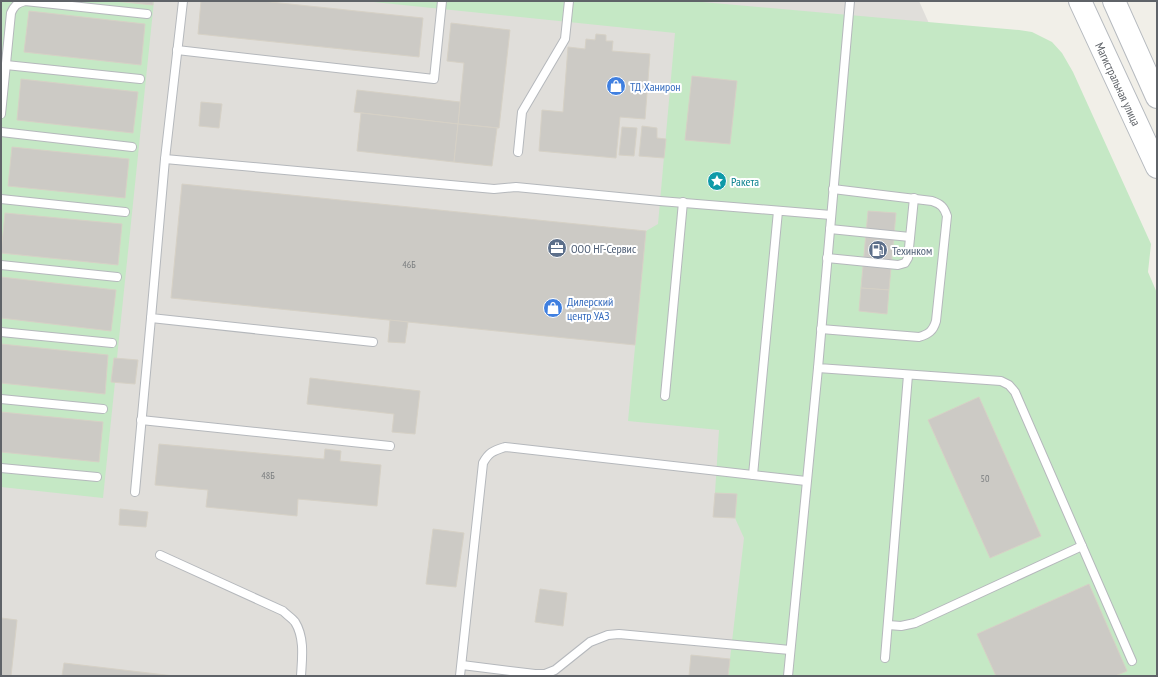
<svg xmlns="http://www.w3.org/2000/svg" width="1158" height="677" font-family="'PT Sans Narrow',sans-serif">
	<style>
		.industrial { fill: #e0deda }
		.green { fill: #c5e8c5 }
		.building { fill: #cccac5; stroke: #d6d1c6 }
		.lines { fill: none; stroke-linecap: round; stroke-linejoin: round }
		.service-casing { stroke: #b5b8bc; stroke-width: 10 }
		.secondary-casing { stroke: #b6babf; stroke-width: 24 }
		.service { stroke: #fff; stroke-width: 8 }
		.secondary { stroke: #fff; stroke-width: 22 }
		.labels { text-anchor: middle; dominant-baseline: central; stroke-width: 4; stroke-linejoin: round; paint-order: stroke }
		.number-label { font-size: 10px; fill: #7a7d7f }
		.street-label { font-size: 12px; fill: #5f6368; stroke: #fff }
		.shop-label { font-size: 12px; fill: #366cbe; stroke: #fff; text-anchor: start }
		.culture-label { font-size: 12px; fill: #0d838f; stroke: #fff; text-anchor: start }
		.service-label { font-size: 12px; fill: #4e5e75; stroke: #fff; text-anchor: start }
	</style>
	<rect width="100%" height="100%" fill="#f1efe8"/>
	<path class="industrial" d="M1 1H919L1157 534V676H1Z"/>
	<g class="green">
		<path d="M1 1H154L117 358H114L111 382H115L103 498 1 487Z"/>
		<path d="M364 1H691L1019 30 1032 32 1052 42 1062 53 1073 72 1151 244 1148 272 1157 293V676H728L744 538 735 518 737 494 715 493 719 430 628 421 646 231 658 224 675 33Z"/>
	</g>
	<g class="building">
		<path d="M114 1H153V5Z"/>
		<path d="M201 1H261L423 18 419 57 198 34Z"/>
		<path d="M29 11 145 24 141 65 24 52Z"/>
		<path d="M451 23 510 30 499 128 458 124 464 63 447 61Z"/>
		<path d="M596 34 606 35V41H613L612 51 650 54 645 119 620 117 616 158 539 151 542 110 563 112 568 47 585 49 586 39 595 40Z"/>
		<path d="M692 76 737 81 730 144 685 140Z"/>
		<path d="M21 79 138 92 133 133 17 120Z"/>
		<path d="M357 90 460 102 458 124 354 112Z"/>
		<path d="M201 102 222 104 219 128 199 126Z"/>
		<path d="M361 113 458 124 454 162 357 151Z"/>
		<path d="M458 124 497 128 492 166 454 162Z"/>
		<path d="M642 126 657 128V138L666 139 664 158 639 156Z"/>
		<path d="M622 127 637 128 634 156 619 155Z"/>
		<path d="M12 147 129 159 125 198 8 186Z"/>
		<path d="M182 184 646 231 635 345 171 298Z"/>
		<path d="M868 211 896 213 889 290 861 288Z"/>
		<path d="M5 213 122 224 118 265 1 253Z"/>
		<path d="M1 277 116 290 111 331 1 318Z"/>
		<path d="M861 288 889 290 887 314 859 311Z"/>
		<path d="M390 320 408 322 405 343 388 342Z"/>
		<path d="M1 344 108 355 105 394 1 383Z"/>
		<path d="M114 358 138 360 135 384 111 382Z"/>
		<path d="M310 378 420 391 415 434 392 432 394 414 307 404Z"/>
		<path d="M979 397 1041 536 990 558 928 420Z"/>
		<path d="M1 412 103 422 99 462 1 452Z"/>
		<path d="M159 444 324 459 325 449 341 451 340 461 381 465 377 506 298 499 297 516 206 507 208 490 155 485Z"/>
		<path d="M715 493 737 494 735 518 713 517Z"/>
		<path d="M120 509 148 512 146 527 119 525Z"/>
		<path d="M433 529 464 533 456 587 426 584Z"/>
		<path d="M1089 584 1127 671 1115 676H996L977 634Z"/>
		<path d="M540 589 567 593 563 626 535 622Z"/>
		<path d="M1 618 17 620 11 676H1Z"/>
		<path d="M691 655 730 659 728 676H689Z"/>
		<path d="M64 663 174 676H62Z"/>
	</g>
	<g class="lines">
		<defs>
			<g id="service">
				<path d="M183 1 165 159 151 318 373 342"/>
				<path d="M850 1 818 368 1001 381 1009 385 1015 392 1132 661"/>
				<path d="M177 50 434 79 442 1"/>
				<path d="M6 65 140 79"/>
				<path d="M1 114 11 13C14 6 17 3 25 1L147 14"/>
				<path d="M1 132 132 147"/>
				<path d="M518 152 522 112 565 39 569 1"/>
				<path d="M165 159 494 189 516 187 660 201 831 215"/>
				<path d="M1 199 125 212"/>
				<path d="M830 229 910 237"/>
				<path d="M827 258 898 265 905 263 908 258 914 198"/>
				<path d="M1 265 117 277"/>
				<path d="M821 329 919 337C929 334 933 331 936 321L947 216C944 207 941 204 932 201L833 189"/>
				<path d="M1 332 112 343"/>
				<path d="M665 396 683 202"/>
				<path d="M1 399 103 409"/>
				<path d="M141 420 390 446"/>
				<path d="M1 468 97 477"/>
				<path d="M753 475 778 211"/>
				<path d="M135 492 151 318"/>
				<path d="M160 555 283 611C287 615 292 618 295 622 305 638 302 659 301 676"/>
				<path d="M888 625 901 626 915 623 1082 546"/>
				<path d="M885 658 908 375"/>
				<path d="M462 665 535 674H545L555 670 590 642 608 635 619 634 790 650"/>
				<path d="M460 676 483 463C489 452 493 451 505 447L806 481"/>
				<path d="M788 676 818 368"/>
			</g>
			<g id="secondary">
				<path d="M1080 1 1157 167"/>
				<path d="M1114 1 1157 97"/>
			</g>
		</defs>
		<use href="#service" class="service-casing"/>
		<use href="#secondary" class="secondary-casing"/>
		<use href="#service" class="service"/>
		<use href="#secondary" class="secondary"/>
	</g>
	<defs>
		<symbol id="shop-disc" viewBox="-11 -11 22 22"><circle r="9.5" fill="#3f7fe0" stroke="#fff"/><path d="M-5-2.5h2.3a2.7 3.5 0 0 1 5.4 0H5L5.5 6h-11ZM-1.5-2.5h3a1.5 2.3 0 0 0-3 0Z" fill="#fff"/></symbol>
		<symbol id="sight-disc" viewBox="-11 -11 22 22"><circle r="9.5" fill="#0f9aa8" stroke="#fff"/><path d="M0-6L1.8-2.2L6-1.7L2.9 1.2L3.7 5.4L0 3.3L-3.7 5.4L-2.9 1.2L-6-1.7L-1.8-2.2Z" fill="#fff"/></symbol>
		<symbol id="office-disc" viewBox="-11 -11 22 22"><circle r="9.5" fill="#5c6f8a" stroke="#fff"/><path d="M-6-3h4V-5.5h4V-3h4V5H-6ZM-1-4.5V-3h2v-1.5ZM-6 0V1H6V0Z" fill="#fff"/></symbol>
		<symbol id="fuel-disc" viewBox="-11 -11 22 22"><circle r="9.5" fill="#5c6f8a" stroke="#fff"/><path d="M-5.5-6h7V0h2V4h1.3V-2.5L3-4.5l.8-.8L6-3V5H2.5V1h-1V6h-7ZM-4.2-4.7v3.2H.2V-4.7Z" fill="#fff"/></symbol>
	</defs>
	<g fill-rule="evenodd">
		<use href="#shop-disc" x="605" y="75" width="22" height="22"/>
		<use href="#sight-disc" x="706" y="170" width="22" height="22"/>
		<use href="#office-disc" x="546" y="237" width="22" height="22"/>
		<use href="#fuel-disc" x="867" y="239" width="22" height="22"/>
		<use href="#shop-disc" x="542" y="297" width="22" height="22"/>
	</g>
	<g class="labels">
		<g class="number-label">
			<text x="409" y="264">46Б</text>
			<text x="268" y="475">48Б</text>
			<text x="985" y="478">50</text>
		</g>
		<g class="street-label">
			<text transform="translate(1118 84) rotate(65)">Магистральная улица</text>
		</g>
		<g class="shop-label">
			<text x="630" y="86">ТД Ханирон</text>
			<text x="567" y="301">Дилерский<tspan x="567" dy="14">центр УАЗ</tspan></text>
		</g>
		<g class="culture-label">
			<text x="731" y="181">Ракета</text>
		</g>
		<g class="service-label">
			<text x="571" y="248">ООО НГ-Сервис</text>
			<text x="892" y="250">Техинком</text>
		</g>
	</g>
	<rect width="1158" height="677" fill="none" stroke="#5f6368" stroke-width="4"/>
</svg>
